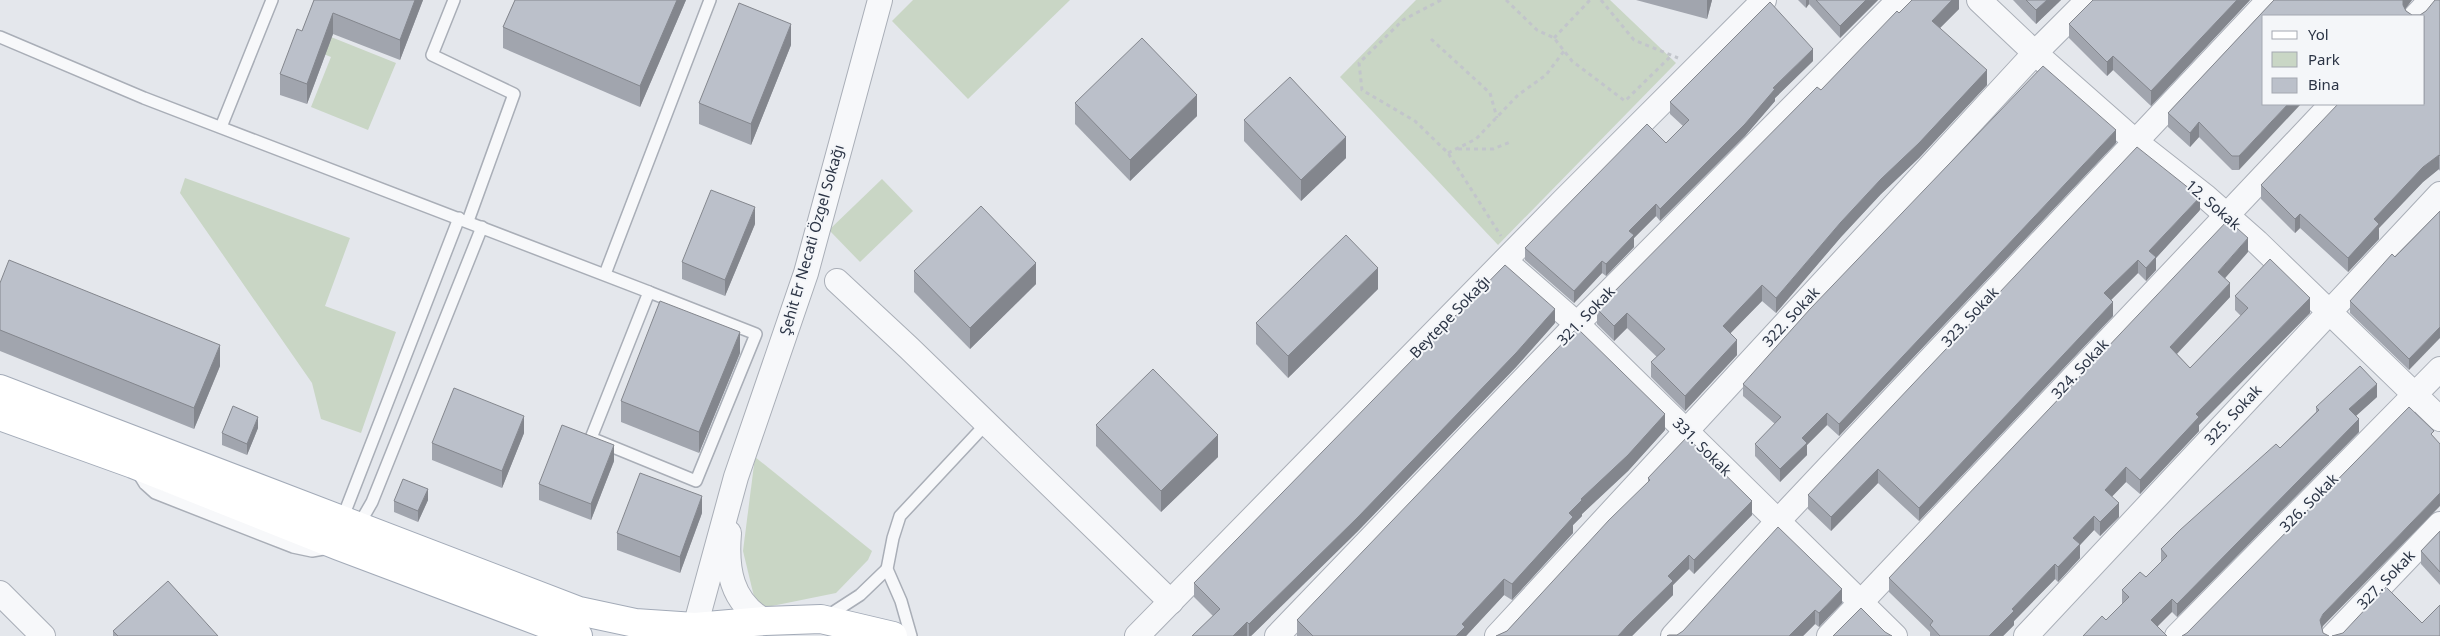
<svg xmlns="http://www.w3.org/2000/svg" width="2440" height="636" font-family="'Noto Sans',sans-serif">
	<style>
		.green { fill: #c9d6c5 }
		.lines { fill: none; stroke-linecap: round; stroke-linejoin: round }
		.service-casing { stroke: #a9aeb7; stroke-width: 14 }
		.minor-casing { stroke: #a9aeb7; stroke-width: 26 }
		.primary-casing { stroke: #a3abb8; stroke-width: 30 }
		.path { stroke: #c2c5cb; stroke-width: 3; stroke-dasharray: 4 4; stroke-linecap: butt }
		.service { stroke: #f7f8fa; stroke-width: 11 }
		.minor { stroke: #f7f8fa; stroke-width: 24 }
		.primary { stroke: #fff; stroke-width: 28 }
		.wall { fill: #a1a5ae }
		.shaded-wall { fill: #83868d }
		.building { fill: #bbc0ca; stroke: #83868d }
		.labels { text-anchor: middle; stroke-width: 4; stroke-linejoin: round; paint-order: stroke }
		.street-label { font-size: 15px; fill: #2b3445; stroke: #f4f6f9 }
	</style>
	<rect width="100%" height="100%" fill="#e4e7ec"/>
	<g class="green">
		<polygon points="913,0 1070,0 968,99 892,21"/>
		<polygon points="1416,0 1610,0 1676,63 1498,245 1340,77"/>
		<polygon points="306,27 396,63 368,130 311,107 331,57 299,44"/>
		<polygon points="185,178 350,238 325,306 396,332 361,433 321,419 312,383 180,193"/>
		<polygon points="882,179 913,211 860,262 829,230"/>
		<polygon points="755,457 872,551 868,560 836,593 757,609 743,551"/>
	</g>
	<g class="lines">
		<defs>
			<g id="service">
				<polyline points="454,0 432,55 514,94 468,221"/>
				<polyline points="0,37 144,98 649,292"/>
				<polyline points="221,127 272,0"/>
				<polyline points="605,274 710,0"/>
				<polygon points="649,292 756,334 696,481 591,438"/>
				<polyline points="137,471 145,484 155,493 293,547 312,551 329,548"/>
				<polyline points="341,522 459,218"/>
				<polyline points="357,528 372,502 482,227"/>
				<polyline points="826,617 860,595 887,569"/>
				<polyline points="911,636 901,601 887,569 893,538 900,516 986,424"/>
			</g>
			<g id="minor">
				<polyline points="1979,0 2035,53 2136,142 2206,197 2257,242 2440,419"/>
				<polyline points="2416,16 2431,0"/>
				<polyline points="1505,261 1577,324 1895,636"/>
				<polyline points="837,281 909,348 1171,602"/>
				<path d="M729 533C726 569 731 602 765 621"/>
				<polyline points="0,593 43,636"/>
				<polyline points="695,627 736,477 806,273 880,0"/>
				<polyline points="1137,636 1563,201 1764,0"/>
				<polyline points="1277,636 1577,324 1899,0"/>
				<polyline points="1497,636 2035,53 2088,0"/>
				<polyline points="1673,636 1778,521 2269,0"/>
				<polyline points="1829,636 2332,104"/>
				<polyline points="2026,636 2440,194"/>
				<polyline points="2177,636 2440,369"/>
				<polyline points="2333,636 2440,524"/>
			</g>
			<g id="primary">
				<polyline points="0,389 579,611 635,623 695,627 765,621 821,619 893,636"/>
				<polyline points="0,416 133,464 339,546 578,636"/>
			</g>
		</defs>
		<use href="#service" class="service-casing"/>
		<use href="#minor" class="minor-casing"/>
		<use href="#primary" class="primary-casing"/>
		<g class="path">
			<polyline points="1441,0 1403,20 1359,63 1362,90 1415,121 1448,153 1501,236"/>
			<polyline points="1506,0 1537,30 1554,38 1572,61 1625,101 1671,56"/>
			<polyline points="1601,0 1634,40 1678,58"/>
			<polyline points="1554,38 1590,0"/>
			<polyline points="1431,39 1490,93 1497,118"/>
			<polyline points="1458,149 1493,149 1510,142"/>
			<polyline points="1448,153 1476,139 1518,95 1546,75 1564,51"/>
		</g>
		<use href="#service" class="service"/>
		<use href="#minor" class="minor"/>
		<use href="#primary" class="primary"/>
	</g>
	<g class="wall">
		<polygon points="314,0 423,0 400,60 333,34 307,104 280,95 280,74 302,31"/>
		<polygon points="515,0 686,0 640,107 503,48 503,27"/>
		<polygon points="1636,0 1712,0 1707,19"/>
		<polygon points="1798,0 1878,0 1840,38 1809,4 1806,8"/>
		<polygon points="1959,0 1959,9 1940,28 1987,85 1919,158 1881,194 1841,237 1776,313 1762,301 1730,333 1737,355 1685,411 1651,377 1651,362 1657,357 1627,328 1614,341 1597,324 1597,309 1821,90 1899,13"/>
		<polygon points="2013,0 2061,0 2036,24"/>
		<polygon points="2250,0 2151,106 2113,70 2107,76 2069,38 2069,24"/>
		<polygon points="2274,0 2412,0 2405,9 2406,11 2412,15 2420,15 2426,11 2440,0 2440,171 2439,169 2423,182 2379,228 2379,239 2348,272 2300,228 2295,233 2261,199 2261,185 2424,104 2264,16 2239,170 2232,170 2199,137 2190,147 2168,127 2168,113"/>
		<polygon points="791,45 751,145 699,124 699,103"/>
		<polygon points="1813,61 1775,98 1775,101 1745,136 1660,221 1656,216 1634,238 1634,247 1606,276 1602,273 1574,303 1525,260 1525,248 1666,143 1683,126 1670,114 1670,102"/>
		<polygon points="1075,103 1197,116 1130,181 1075,124"/>
		<polygon points="1244,120 1346,158 1301,201 1244,141"/>
		<polygon points="2116,143 1839,436 1827,425 1807,445 1807,455 1780,482 1755,456 1755,444 1775,424 1743,396 1743,384"/>
		<polygon points="2200,210 2156,258 2156,270 2146,281 2138,273 2111,300 2113,316 1919,521 1878,483 1831,531 1808,509 1808,495"/>
		<polygon points="2440,211 2409,370 2350,313 2350,301"/>
		<polygon points="755,224 725,296 682,279 682,262"/>
		<polygon points="2248,252 2225,278 2230,297 2177,354 2190,368 2241,316 2235,310 2235,296 2310,313 2199,425 2199,431 2140,494 2126,482 2112,496 2119,517 2100,536 2094,530 2080,545 2080,558 2058,582 2055,579 2014,621 2014,625 2003,636 1930,636 1930,632 1889,592 1889,578"/>
		<polygon points="914,271 1036,284 970,349 914,292"/>
		<polygon points="0,283 220,366 194,429 0,351"/>
		<polygon points="1378,289 1288,378 1256,344 1256,323"/>
		<polygon points="1555,323 1516,367 1358,531 1251,636 1192,636 1213,616 1194,597 1194,583"/>
		<polygon points="740,353 699,453 621,422 621,401"/>
		<polygon points="2377,397 2356,416 2359,432 2177,617 2172,612 2106,620 2122,604 2122,590 2146,577 2161,562 2161,549 2280,448 2316,412 2316,407"/>
		<polygon points="1096,425 1218,457 1161,512 1096,446"/>
		<polygon points="258,428 247,455 222,445 222,433"/>
		<polygon points="1665,430 1628,471 1582,514 1582,516 1573,525 1573,533 1512,600 1504,595 1466,636 1297,636 1297,620"/>
		<polygon points="524,433 502,488 432,460 432,443"/>
		<polygon points="614,461 591,520 539,500 539,484"/>
		<polygon points="1648,478 1752,515 1694,574 1689,569 1673,585 1673,595 1632,636 1496,636 1507,631 1648,482"/>
		<polygon points="428,500 418,522 394,512 394,501"/>
		<polygon points="702,513 680,573 617,550 617,533"/>
		<polygon points="2440,531 2440,585 2421,564 2421,551"/>
		<polygon points="1842,603 1819,627 1815,624 1803,636 1667,636 1677,635"/>
		<polygon points="113,631 218,636 113,636"/>
	</g>
	<g class="shaded-wall">
		<polygon points="415,0 423,0 400,60 400,40"/>
		<polygon points="677,0 686,0 640,107 640,86"/>
		<polygon points="1707,0 1712,0 1707,19"/>
		<polygon points="1806,0 1809,0 1809,4 1806,8"/>
		<polygon points="1866,0 1878,0 1840,38 1840,26"/>
		<polygon points="1952,0 1959,0 1959,9 1932,36 1932,21"/>
		<polygon points="2047,0 2061,0 2036,24 2036,10"/>
		<polygon points="2237,0 2250,0 2151,106 2151,91"/>
		<polygon points="2403,0 2412,0 2403,12"/>
		<polygon points="333,13 333,34 307,104 307,84"/>
		<polygon points="791,24 791,45 751,145 751,124"/>
		<polygon points="1813,49 1813,61 1775,98 1775,101 1745,136 1660,221 1660,209 1773,88"/>
		<polygon points="2113,56 2113,70 2107,76 2107,62"/>
		<polygon points="1987,70 1987,85 1919,158 1881,194 1841,237 1776,313 1776,298 1841,222 1881,179"/>
		<polygon points="1197,95 1197,116 1130,181 1130,160"/>
		<polygon points="2288,104 2301,104 2239,170 2239,156"/>
		<polygon points="2199,122 2199,137 2190,147 2190,133"/>
		<polygon points="2116,130 2116,143 1839,436 1839,424"/>
		<polygon points="1346,137 1346,158 1301,201 1301,180"/>
		<polygon points="2439,155 2439,169 2423,182 2379,228 2379,239 2348,272 2348,258 2374,219 2423,167"/>
		<polygon points="2200,197 2200,210 2156,258 2156,270 2146,281 2146,268 2149,251"/>
		<polygon points="1656,204 1656,216 1634,238 1634,247 1606,276 1606,264 1629,231"/>
		<polygon points="755,207 755,224 725,296 725,280"/>
		<polygon points="2300,214 2300,228 2295,233 2295,219"/>
		<polygon points="2248,238 2248,252 2218,286 2218,272"/>
		<polygon points="2138,260 2138,273 2104,307 2104,293"/>
		<polygon points="1602,261 1602,273 1574,303 1574,291"/>
		<polygon points="1036,263 1036,284 970,349 970,328"/>
		<polygon points="1378,268 1378,289 1288,378 1288,356"/>
		<polygon points="2230,283 2230,297 2170,361 2170,347"/>
		<polygon points="1762,285 1762,301 1723,341 1723,326"/>
		<polygon points="2310,298 2310,313 2199,425 2199,431 2140,494 2140,480 2196,414"/>
		<polygon points="2113,302 2113,316 1919,521 1919,508"/>
		<polygon points="1555,309 1555,323 1516,367 1358,531 1251,636 1249,636 1249,624"/>
		<polygon points="1627,313 1627,328 1614,341 1614,326"/>
		<polygon points="2440,327 2440,338 2409,370 2409,359"/>
		<polygon points="740,332 740,353 699,453 699,432"/>
		<polygon points="1737,340 1737,355 1685,411 1685,396"/>
		<polygon points="220,345 220,366 194,429 194,408"/>
		<polygon points="2377,384 2377,397 2349,422 2349,409"/>
		<polygon points="1827,413 1827,425 1807,445 1807,455 1780,482 1780,469 1802,438"/>
		<polygon points="1665,414 1665,430 1628,471 1582,514 1582,516 1573,525 1573,533 1512,600 1512,584 1581,499"/>
		<polygon points="524,416 524,433 502,488 502,471"/>
		<polygon points="258,417 258,428 247,455 247,444"/>
		<polygon points="2359,419 2359,432 2177,617 2177,604"/>
		<polygon points="1218,435 1218,457 1161,512 1161,491"/>
		<polygon points="614,445 614,461 591,520 591,504"/>
		<polygon points="2126,467 2126,482 2105,504 2105,490"/>
		<polygon points="1878,469 1878,483 1831,531 1831,517"/>
		<polygon points="428,489 428,500 418,522 418,511"/>
		<polygon points="2440,493 2440,506 2323,626 2320,633 2320,620 2323,614"/>
		<polygon points="702,496 702,513 680,573 680,557"/>
		<polygon points="1752,501 1752,515 1694,574 1694,560"/>
		<polygon points="2119,503 2119,517 2100,536 2100,522"/>
		<polygon points="2094,516 2094,530 2080,545 2080,558 2058,582 2058,567 2073,538"/>
		<polygon points="1689,555 1689,569 1673,585 1673,595 1632,636 1618,636 1668,576"/>
		<polygon points="2055,564 2055,579 2014,621 2014,625 2003,636 1989,636 2012,609"/>
		<polygon points="1504,579 1504,595 1466,636 1456,636 1462,624"/>
		<polygon points="1842,589 1842,603 1819,627 1819,613"/>
		<polygon points="2172,599 2172,612 2151,633 2151,620"/>
		<polygon points="1815,610 1815,624 1803,636 1789,636"/>
		<polygon points="1247,622 1247,636 1233,636"/>
	</g>
	<g class="building">
		<polygon points="314,0 415,0 400,40 333,13 307,84 280,74 297,29 302,31"/>
		<polygon points="515,0 677,0 640,86 503,27"/>
		<polygon points="1816,0 1866,0 1840,26"/>
		<polygon points="1912,0 1952,0 1932,21 1987,70 1919,143 1881,179 1841,222 1776,298 1762,285 1723,326 1737,340 1685,396 1651,362 1665,349 1627,313 1614,326 1597,309 1817,87 1821,90 1897,11 1899,13"/>
		<polygon points="2026,0 2047,0 2036,10"/>
		<polygon points="2093,0 2237,0 2151,91 2113,56 2107,62 2069,24"/>
		<polygon points="2274,0 2403,0 2403,5 2406,11 2412,15 2420,15 2426,11 2435,0 2440,0 2440,156 2439,155 2423,167 2374,219 2379,224 2348,258 2300,214 2295,219 2261,185 2338,104 2424,104 2424,16 2264,16 2264,104 2288,104 2239,156 2232,156 2199,122 2190,133 2168,113"/>
		<polygon points="1770,2 1813,49 1773,88 1775,89 1745,124 1660,209 1656,204 1629,231 1634,235 1606,264 1602,261 1574,291 1525,248 1647,124 1666,143 1689,120 1670,102"/>
		<polygon points="739,3 791,24 751,124 699,103"/>
		<polygon points="1142,38 1197,95 1130,160 1075,103"/>
		<polygon points="2043,66 2116,130 1839,424 1827,413 1802,438 1807,443 1780,469 1755,444 1781,417 1743,384 1810,309"/>
		<polygon points="1290,77 1346,137 1301,180 1244,120"/>
		<polygon points="2137,147 2200,197 2149,251 2156,257 2146,268 2138,260 2104,293 2113,302 1919,508 1878,469 1831,517 1808,495"/>
		<polygon points="711,190 755,207 725,280 682,262"/>
		<polygon points="981,206 1036,263 970,328 914,271"/>
		<polygon points="2440,211 2440,327 2409,359 2350,301 2392,254 2395,257"/>
		<polygon points="2228,220 2248,238 2218,272 2230,283 2170,347 2190,368 2248,308 2235,296 2270,259 2310,298 2196,414 2199,417 2140,480 2126,467 2105,490 2119,503 2100,522 2094,516 2073,538 2080,544 2058,567 2055,564 2012,609 2014,611 1989,636 1940,636 1930,625 1933,621 1889,578"/>
		<polygon points="1346,235 1378,268 1288,356 1256,323"/>
		<polygon points="9,260 220,345 194,408 0,330 0,283"/>
		<polygon points="1505,265 1555,309 1516,353 1358,517 1249,624 1247,622 1233,636 1192,636 1220,609 1194,583"/>
		<polygon points="660,301 740,332 699,432 621,401"/>
		<polygon points="1577,328 1665,414 1628,455 1581,499 1582,500 1569,513 1573,517 1512,584 1504,579 1462,624 1465,627 1456,636 1313,636 1297,620"/>
		<polygon points="2360,366 2377,384 2349,409 2359,419 2177,604 2172,599 2151,620 2167,636 2083,636 2102,616 2106,620 2129,597 2122,590 2140,572 2146,577 2167,556 2161,549 2180,530 2276,444 2280,448 2319,410 2316,407"/>
		<polygon points="1153,369 1218,435 1161,491 1096,425"/>
		<polygon points="454,388 524,416 502,471 432,443"/>
		<polygon points="233,406 258,417 247,444 222,433"/>
		<polygon points="2409,407 2434,431 2431,434 2440,444 2440,493 2323,614 2320,620 2323,633 2329,636 2182,636 2187,633"/>
		<polygon points="562,425 614,445 591,504 539,484"/>
		<polygon points="1687,437 1752,501 1694,560 1689,555 1668,576 1673,581 1628,625 1618,636 1496,636 1507,631 1609,520 1650,480 1648,478"/>
		<polygon points="640,473 702,496 680,557 617,533"/>
		<polygon points="403,479 428,489 418,511 394,501"/>
		<polygon points="1778,527 1842,589 1819,613 1815,610 1789,636 1667,636 1669,635 1677,635 1683,631"/>
		<polygon points="2440,531 2440,572 2421,551"/>
		<polygon points="168,581 218,636 118,636 113,631"/>
		<polygon points="2386,587 2422,623 2440,605 2440,636 2332,636 2343,633"/>
		<polygon points="1861,608 1885,632 1892,636 1833,636"/>
	</g>
	<g class="labels">
		<g class="street-label">
			<text transform="translate(2213 205) rotate(41)" y="5">12. Sokak</text>
			<text transform="translate(812 240) rotate(-74)" y="5">Şehit Er Necati Özgel Sokağı</text>
			<text transform="translate(1586 316) rotate(-46)" y="5">321. Sokak</text>
			<text transform="translate(1450 317) rotate(-46)" y="5">Beytepe Sokağı</text>
			<text transform="translate(1791 317) rotate(-47)" y="5">322. Sokak</text>
			<text transform="translate(1970 317) rotate(-47)" y="5">323. Sokak</text>
			<text transform="translate(2080 369) rotate(-47)" y="5">324. Sokak</text>
			<text transform="translate(2233 415) rotate(-47)" y="5">325. Sokak</text>
			<text transform="translate(1702 447) rotate(45)" y="5">331. Sokak</text>
			<text transform="translate(2309 503) rotate(-45)" y="5">326. Sokak</text>
			<text transform="translate(2386 580) rotate(-46)" y="5">327. Sokak</text>
		</g>
	</g>
	<rect x="2262" y="15" width="162" height="90" fill="#f4f6f9" stroke="#a4a8b1"/>
	<rect x="2272" y="31" width="25" height="8" fill="#ffffff" stroke="#a4a8b1"/>
	<text x="2308" y="40" font-size="15" fill="#2b3445">Yol</text>
	<rect x="2272" y="52" width="25" height="15" fill="#c9d6c5" stroke="#a4a8b1"/>
	<text x="2308" y="65" font-size="15" fill="#2b3445">Park</text>
	<rect x="2272" y="78" width="25" height="15" fill="#bbc0ca" stroke="#a4a8b1"/>
	<text x="2308" y="90" font-size="15" fill="#2b3445">Bina</text>
</svg>
